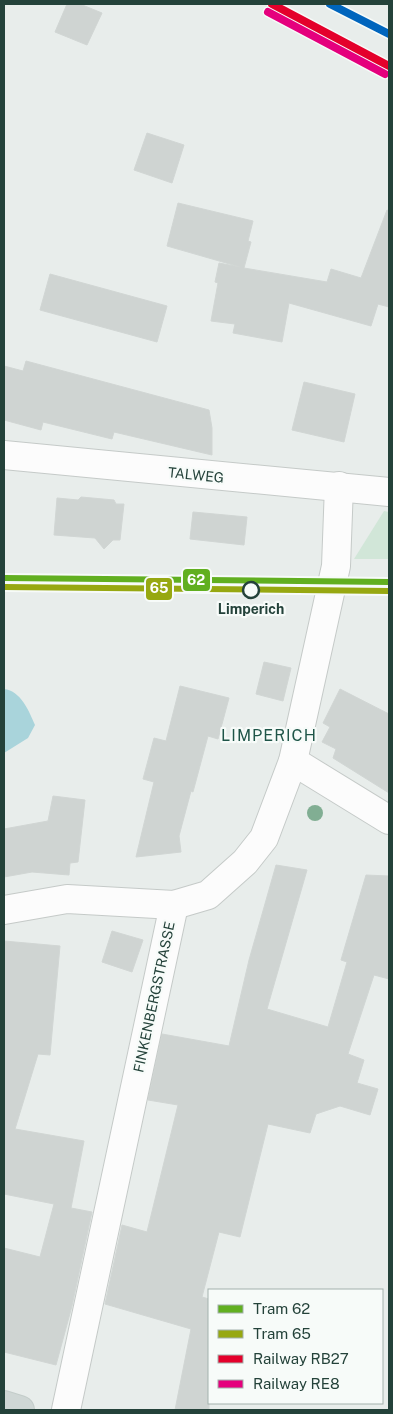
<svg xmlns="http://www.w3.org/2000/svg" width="393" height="1414" font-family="'Public Sans',sans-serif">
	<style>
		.green { fill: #d1e6d8 }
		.water { fill: #a9d4db }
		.building { fill: #cfd4d2; stroke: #d1d6d4 }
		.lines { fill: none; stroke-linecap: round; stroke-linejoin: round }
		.minor-casing { stroke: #c5cac8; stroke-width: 30 }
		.major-casing { stroke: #c3ccc9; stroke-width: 30 }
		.minor { stroke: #fcfcfc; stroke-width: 28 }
		.major { stroke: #cfd7d5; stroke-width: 28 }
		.rail-1-casing { stroke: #f7fbf9; stroke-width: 11 }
		.rail-2-casing { stroke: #f7fbf9; stroke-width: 11 }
		.rail-3-casing { stroke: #f7fbf9; stroke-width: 11 }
		.rail-1 { stroke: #e4002b; stroke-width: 8 }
		.rail-2 { stroke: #e5007d; stroke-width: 8 }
		.rail-3 { stroke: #0065bd; stroke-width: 8 }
		.tram-1-casing { stroke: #f7fbf9; stroke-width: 10 }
		.tram-2-casing { stroke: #f7fbf9; stroke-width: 10 }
		.tram-1 { stroke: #61af20; stroke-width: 6 }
		.tram-2 { stroke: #97a811; stroke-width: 6 }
		.tree { fill: #81ae93 }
		.stop-dot { fill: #f7fbf9; stroke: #24423a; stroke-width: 2.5 }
		.labels { text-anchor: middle; stroke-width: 4.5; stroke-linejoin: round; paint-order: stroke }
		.street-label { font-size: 14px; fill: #24423a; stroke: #f7fbf9 }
		.stop-label { font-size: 14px; font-weight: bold; fill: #24423a; stroke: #f7fbf9 }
		.quarter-label { font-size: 16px; letter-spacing: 1px; fill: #1f5548; stroke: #f7fbf9 }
		.line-badge { stroke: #f7fbf9; stroke-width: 2 }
		.badge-label { font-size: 14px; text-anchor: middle; font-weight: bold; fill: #fff }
	</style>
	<rect width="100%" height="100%" fill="#e8edeb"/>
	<polygon class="green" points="384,511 389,512 389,559 354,559"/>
	<path class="water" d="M4 689C21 691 29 711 35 725L28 738 4 753Z"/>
	<g class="building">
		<polygon points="67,4 80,4 102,13 87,45 55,32"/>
		<polygon points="147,133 184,145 172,183 134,170"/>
		<polygon points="178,203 253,221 248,241 251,242 244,268 327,282 331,269 361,278 387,210 389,211 389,307 378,304 371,326 289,303 282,342 233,333 235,324 211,321 218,283 215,282 219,263 240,267 167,246"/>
		<polygon points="50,274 167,306 157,342 40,310"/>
		<polygon points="26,361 209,410 212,428 212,455 114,432 112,439 43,422 41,430 4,420 4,366 23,371"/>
		<polygon points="304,382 355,394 344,442 292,430"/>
		<polygon points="81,497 114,500 116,504 124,504 120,540 113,540 104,549 95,538 54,535 57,498 78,500"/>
		<polygon points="193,512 247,517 244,545 190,539"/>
		<polygon points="264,662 291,668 283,701 256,694"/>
		<polygon points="180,686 229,698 218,739 208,736 193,792 191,791 179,836 181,852 136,857 154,782 143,779 154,738 166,741"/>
		<polygon points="340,689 389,714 389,793 333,758 336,749 322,742 330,727 323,723"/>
		<polygon points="53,796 85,800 78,862 70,863 69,875 32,872 4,877 4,829 48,821"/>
		<polygon points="276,865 307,870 267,1009 328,1027 347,962 341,960 366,875 389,876 389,979 374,975 348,1054 364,1060 357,1083 378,1089 370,1115 340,1106 316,1114 310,1133 268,1124 240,1237 219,1232 202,1297 209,1299 209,1410 175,1410 191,1329 105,1304 122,1225 147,1232 178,1105 148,1100 162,1034 229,1046 249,960"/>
		<polygon points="112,931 143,940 132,972 102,962"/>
		<polygon points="4,941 60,946 50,1055 38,1054 15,1129 84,1141 71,1208 92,1212 72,1306 56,1365 4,1352 4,1248 40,1257 54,1204 4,1194"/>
	</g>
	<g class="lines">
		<defs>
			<g id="minor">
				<polyline points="4,455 389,492"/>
				<polyline points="293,761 389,820"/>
				<polyline points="4,910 67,899 174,905 208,895 245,862 264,838 293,761 336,566 339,486"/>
				<polyline points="66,1410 174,905"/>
			</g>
			<polyline id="major" points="4,1405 20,1410"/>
		</defs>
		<use href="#minor" class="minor-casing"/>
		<use href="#major" class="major-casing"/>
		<use href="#minor" class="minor"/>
		<use href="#major" class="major"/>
		<defs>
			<polyline id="rail-1" points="272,4 389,66"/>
			<polyline id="rail-2" points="268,12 385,74"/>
			<polyline id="rail-3" points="330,4 389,34"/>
		</defs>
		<use href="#rail-1" class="rail-1-casing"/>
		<use href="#rail-2" class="rail-2-casing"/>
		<use href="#rail-3" class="rail-3-casing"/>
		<use href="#rail-1" class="rail-1"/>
		<use href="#rail-2" class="rail-2"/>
		<use href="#rail-3" class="rail-3"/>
		<defs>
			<polyline id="tram-1" points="4,578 389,582"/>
			<polyline id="tram-2" points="4,587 389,591"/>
		</defs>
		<use href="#tram-1" class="tram-1-casing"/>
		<use href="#tram-2" class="tram-2-casing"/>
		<use href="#tram-1" class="tram-1"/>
		<use href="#tram-2" class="tram-2"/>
	</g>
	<circle class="tree" cx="315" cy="813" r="8"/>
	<circle class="stop-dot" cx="251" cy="590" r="8"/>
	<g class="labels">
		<g class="street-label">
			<text transform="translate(196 475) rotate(6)" y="5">TALWEG</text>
			<text transform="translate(154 997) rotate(-78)" y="5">FINKENBERGSTRASSE</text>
		</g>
		<g class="stop-label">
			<text x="251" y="614">Limperich</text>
		</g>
		<g class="quarter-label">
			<text x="269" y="741">LIMPERICH</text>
		</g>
	</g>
	<g class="line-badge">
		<rect x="182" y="568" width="29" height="24" rx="5" fill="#61af20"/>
		<rect x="145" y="577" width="28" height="24" rx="5" fill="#97a811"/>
	</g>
	<g class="badge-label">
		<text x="196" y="585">62</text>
		<text x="159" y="593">65</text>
	</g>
	<rect width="393" height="1414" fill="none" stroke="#24423a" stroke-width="10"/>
	<rect x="208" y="1289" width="175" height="115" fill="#f7fbf9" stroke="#a3b1ad"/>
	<rect x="218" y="1305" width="25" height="8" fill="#61af20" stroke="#a3b1ad"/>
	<text x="253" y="1314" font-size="15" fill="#24423a">Tram 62</text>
	<rect x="218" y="1330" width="25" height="8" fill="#97a811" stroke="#a3b1ad"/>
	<text x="253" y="1339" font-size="15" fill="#24423a">Tram 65</text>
	<rect x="218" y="1355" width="25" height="8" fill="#e4002b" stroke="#a3b1ad"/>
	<text x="253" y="1364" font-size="15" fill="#24423a">Railway RB27</text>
	<rect x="218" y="1380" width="25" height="8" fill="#e5007d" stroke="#a3b1ad"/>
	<text x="253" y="1389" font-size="15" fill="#24423a">Railway RE8</text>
</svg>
